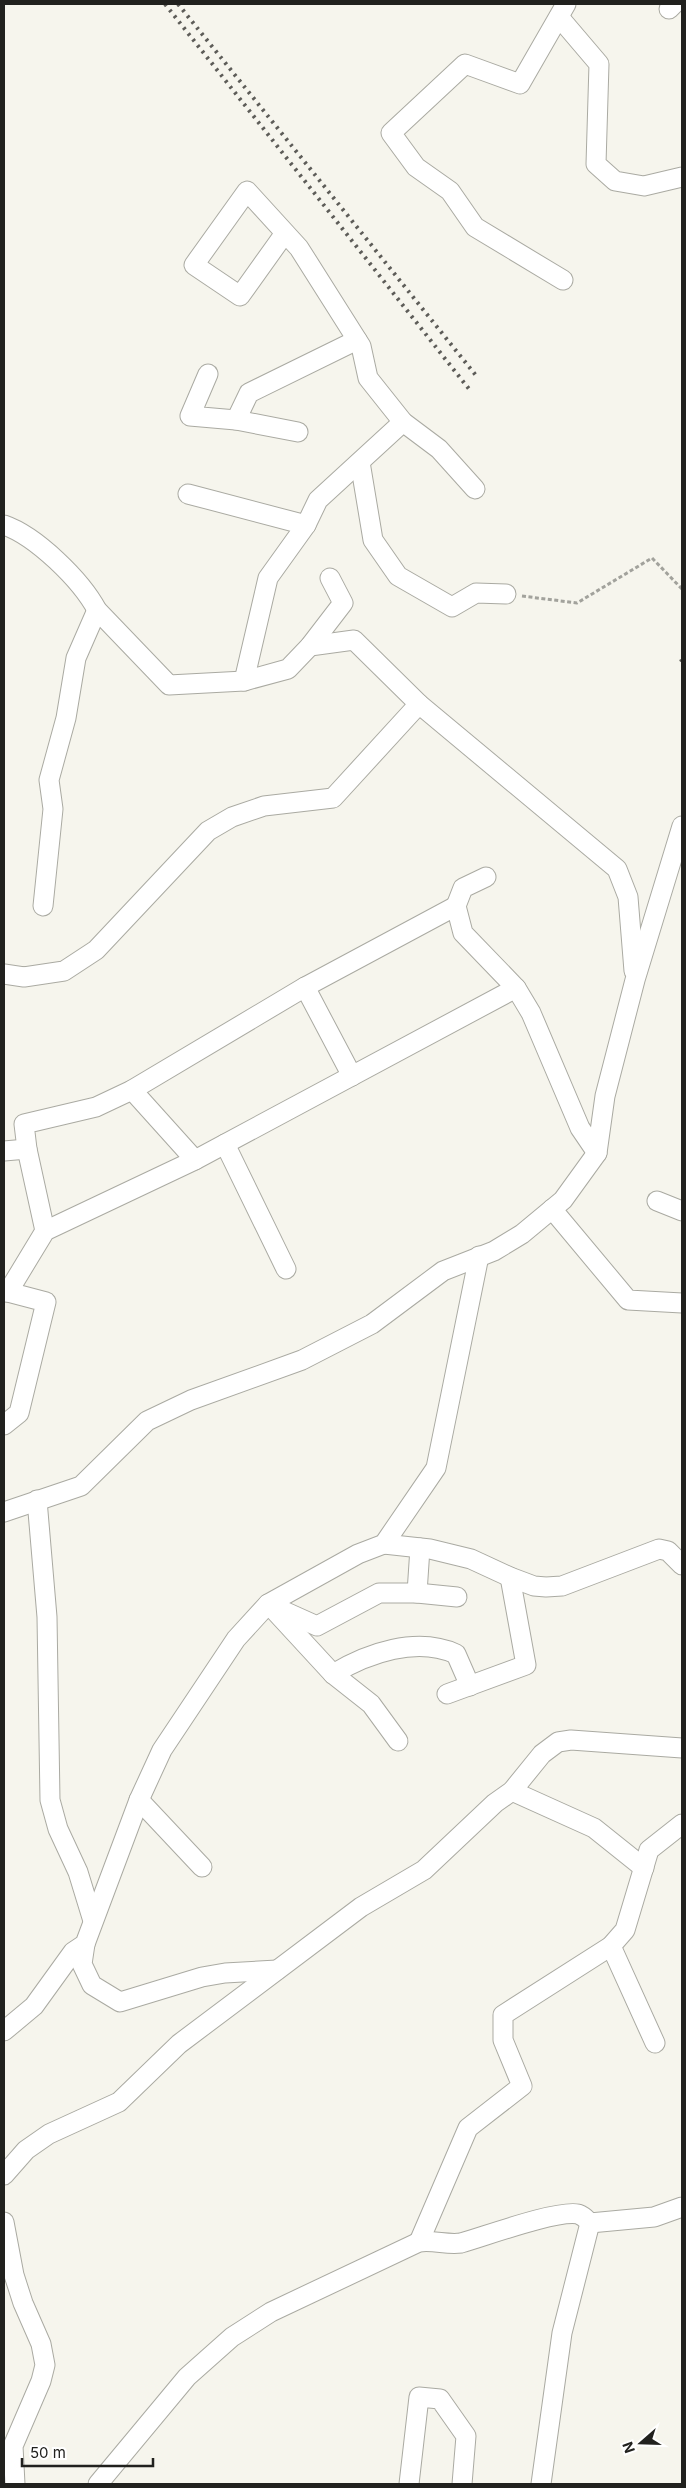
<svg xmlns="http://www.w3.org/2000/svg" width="686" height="2488" font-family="Inter,sans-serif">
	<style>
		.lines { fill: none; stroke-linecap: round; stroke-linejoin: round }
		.minor-casing { stroke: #aaaaa2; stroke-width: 21 }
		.path { stroke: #a2a29c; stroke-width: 3; stroke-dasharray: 4 2.5; stroke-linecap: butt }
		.minor { stroke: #fff; stroke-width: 19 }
		.rail { stroke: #5d5c58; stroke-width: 4; stroke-dasharray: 2.5 5; stroke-linecap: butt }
	</style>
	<rect width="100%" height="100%" fill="#f6f5ed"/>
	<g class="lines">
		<defs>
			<g id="minor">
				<polyline points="669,9 674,4"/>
				<polyline points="559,17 599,64 596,164 615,181 644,186 682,177"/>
				<polyline points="285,233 240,296 194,265 247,191 299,248 361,346 368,378 403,422 439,449 475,489"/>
				<polyline points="563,280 475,227 450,191 416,167 391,133 465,64 520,84 566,4"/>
				<polyline points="208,374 190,416 236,420 298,432"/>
				<polyline points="236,420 249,393 357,340"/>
				<polyline points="360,462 373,540 398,576 452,607 476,593 506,594"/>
				<polyline points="188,494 306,525"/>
				<path d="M4 525C36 536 81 580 97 610L169 685 244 681 288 669 310 646 343 603 330 578"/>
				<polyline points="310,646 354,640 419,704 617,869 628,897 634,971"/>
				<polyline points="244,681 268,578 306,525 318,500 403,422"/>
				<polyline points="486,877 463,888 456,906 463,933 516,988 531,1013 580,1128 597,1153"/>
				<polyline points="43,906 53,809 49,780 66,718 76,658 97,610"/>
				<polyline points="4,974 24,977 64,971 96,950 208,831 232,817 264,806 333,798 419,704"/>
				<polyline points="305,987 352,1076"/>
				<polyline points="132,1090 195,1160"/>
				<polyline points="225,1144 286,1269"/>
				<polyline points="4,1151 27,1149"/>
				<polyline points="657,1201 682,1211"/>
				<polyline points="552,1209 628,1300 682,1303"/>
				<polyline points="45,1231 27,1149 24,1124 96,1107 132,1090 305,987 456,906"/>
				<polyline points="4,1292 8,1292 45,1231 195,1160 516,988"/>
				<polyline points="4,1425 19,1413 46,1302 8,1292"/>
				<polyline points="37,1500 47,1617 50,1800 58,1829 78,1872 93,1921"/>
				<polyline points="4,1512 81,1486 147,1421 191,1400 302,1360 372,1324 443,1271 494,1251 522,1234 563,1200 597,1153 605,1096 635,980 682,826"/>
				<polyline points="384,1544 430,1549 471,1559 510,1577 534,1586 546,1587 562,1586 659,1549 668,1551 682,1565"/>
				<polyline points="417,1593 420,1548"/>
				<polyline points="268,1604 317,1626 379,1593 417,1593 457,1597"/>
				<polyline points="274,1610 333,1674 371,1704 398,1741"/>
				<path d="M333 1674C368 1653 417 1636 456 1654L470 1686"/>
				<polyline points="447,1694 526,1665 510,1577"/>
				<polyline points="512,1791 594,1828 644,1868"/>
				<polyline points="139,1800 202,1867"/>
				<polyline points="85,1944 82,1964 92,1985 120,2002 202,1977 225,1973 277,1970"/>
				<polyline points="611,1946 655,2043"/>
				<polyline points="4,2031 34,2006 73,1952 85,1944 139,1800 162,1750 236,1639 268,1604 358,1554 384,1544 436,1468 479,1256"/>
				<polyline points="4,2175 26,2150 49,2134 119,2102 179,2044 361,1907 424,1870 495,1803 512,1791 542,1754 558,1742 571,1740 682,1748"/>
				<polyline points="4,2222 14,2275 23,2303 41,2344 45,2365 41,2381 13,2446 15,2484"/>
				<polyline points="590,2223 654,2217 682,2207"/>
				<polyline points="419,2242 468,2128 522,2086 503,2040 503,2015 611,1946 625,1930 649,1850 682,1824"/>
				<path d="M98 2484 187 2377 232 2337 271 2312 419 2242C434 2240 447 2245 461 2243 486 2236 556 2210 578 2214 584 2216 586 2219 590 2223L562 2333 541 2484"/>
				<polyline points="409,2484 419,2397 440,2399 466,2436 462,2484"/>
			</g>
		</defs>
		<use href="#minor" class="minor-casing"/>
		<polyline class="path" points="522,596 577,603 652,558 682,589"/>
		<use href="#minor" class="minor"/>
		<g class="rail">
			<polyline points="165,4 469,389"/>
			<polyline points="178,4 478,378"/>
			<polyline points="681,659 682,661"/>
		</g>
	</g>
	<rect width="686" height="2488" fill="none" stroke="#21211e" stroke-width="10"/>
	<g transform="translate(641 2443) rotate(250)" stroke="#ffffff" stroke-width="4" paint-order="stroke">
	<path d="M0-4L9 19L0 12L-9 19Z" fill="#21211e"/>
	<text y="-8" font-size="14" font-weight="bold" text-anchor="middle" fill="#21211e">N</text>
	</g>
	<path d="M22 2458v8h131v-8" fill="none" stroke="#21211e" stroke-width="2.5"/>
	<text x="30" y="2458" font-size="15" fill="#21211e" stroke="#ffffff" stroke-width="4" paint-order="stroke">50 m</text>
</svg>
